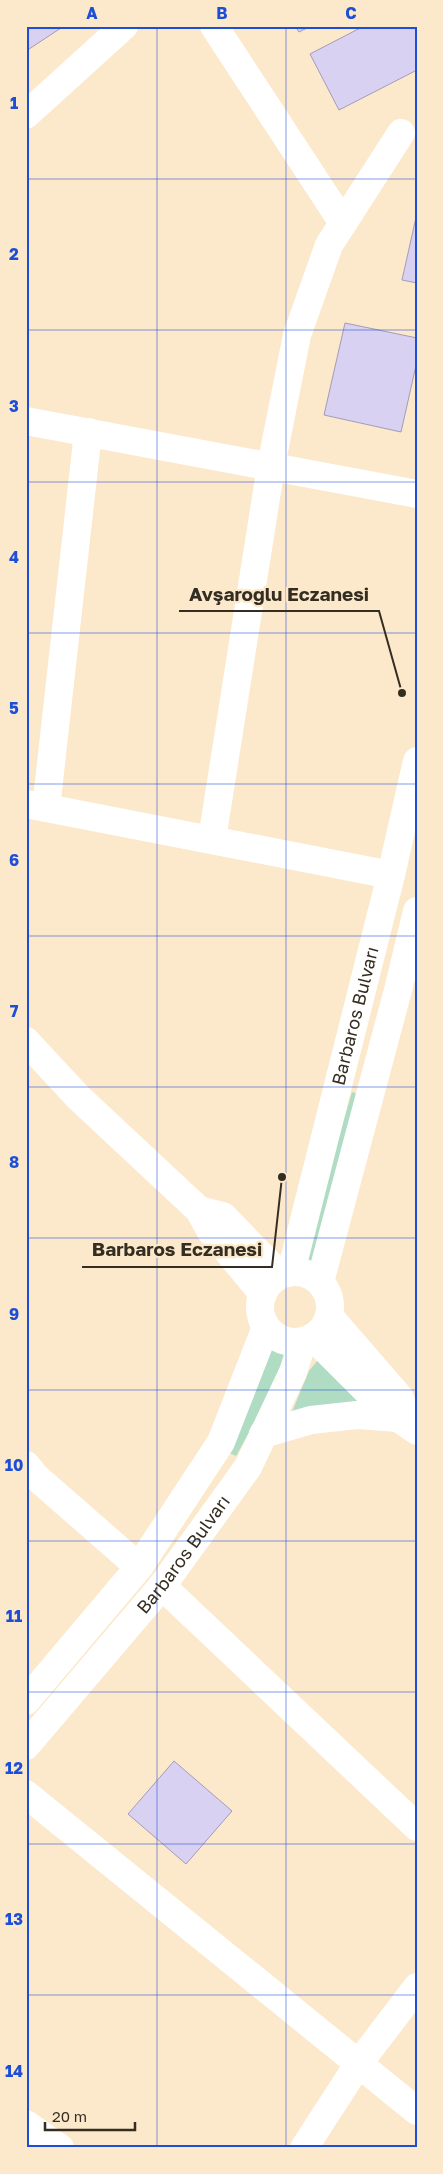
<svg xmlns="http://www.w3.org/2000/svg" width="443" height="2174" font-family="'Golos Text',sans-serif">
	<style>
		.green { fill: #afdcc3 }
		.building { fill: #d9d1f2; stroke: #a39bba }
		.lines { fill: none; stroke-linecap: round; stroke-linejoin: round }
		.minor { stroke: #fff; stroke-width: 28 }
		.grid { fill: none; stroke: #1d4ed8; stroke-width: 1; stroke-opacity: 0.55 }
		.labels { text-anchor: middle; stroke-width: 4.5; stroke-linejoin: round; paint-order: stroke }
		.street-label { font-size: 18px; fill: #342d21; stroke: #fce8ca }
		.leader { fill: none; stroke: #342d21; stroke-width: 2 }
		.callout-dot { fill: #342d21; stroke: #fce8ca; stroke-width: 2 }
		.callout-label { font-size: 19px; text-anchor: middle; font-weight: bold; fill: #342d21; stroke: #fce8ca; stroke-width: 4.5; stroke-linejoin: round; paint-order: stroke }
		.neatline { fill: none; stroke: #1d4ed8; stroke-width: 2 }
		.grid-label { font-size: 16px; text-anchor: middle; font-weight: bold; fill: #1d4ed8 }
	</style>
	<rect width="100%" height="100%" fill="#fce8ca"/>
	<g class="green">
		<polygon points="352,1092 360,1095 320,1265 299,1257 319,1206"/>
		<polygon points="267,1343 291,1357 236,1456 225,1451"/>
		<polygon points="318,1360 367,1402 292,1412 309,1371"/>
	</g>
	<g class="building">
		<polygon points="26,26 64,26 26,51"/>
		<polygon points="295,26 311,26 299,32"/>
		<polygon points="364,26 417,26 417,70 339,110 310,54"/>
		<polygon points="417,213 417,283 402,280"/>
		<polygon points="345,323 417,338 417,361 401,432 324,415"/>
		<polygon points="174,1761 232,1811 186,1864 128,1814"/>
	</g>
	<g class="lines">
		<g class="minor">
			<polyline points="214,26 343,223"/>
			<polyline points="26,115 124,26"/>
			<polyline points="26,421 417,494"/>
			<polyline points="26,804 391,875"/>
			<polyline points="46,808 88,432"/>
			<polyline points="212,839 271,466 297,335 329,245 401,133"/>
			<polyline points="26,1041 78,1097 199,1210 210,1230 263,1294"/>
			<polyline points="199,1210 223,1216 280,1275"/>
			<path id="s1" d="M291 1272 391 875 417 761"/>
			<circle cx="295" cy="1307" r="35"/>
			<polyline points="320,1282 398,990 417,911"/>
			<polyline points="329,1316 400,1398 409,1425"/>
			<polyline points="313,1337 386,1410 417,1431"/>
			<polyline points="263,1434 311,1420 357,1415 398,1418"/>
			<polyline points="26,1465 36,1477 139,1567"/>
			<polyline points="162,1586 417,1827"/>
			<polyline points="26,1701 139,1567 221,1442 266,1327"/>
			<path id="s2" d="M26 1746 162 1586 248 1467 293 1372 303 1341"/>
			<polyline points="26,1794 417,2111"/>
			<polyline points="26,2124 60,2148"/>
			<polyline points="304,2148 359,2063 417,1987"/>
		</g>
	</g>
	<path class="grid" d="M157 26V2148M286 26V2148M26 179H417M26 330H417M26 482H417M26 633H417M26 784H417M26 936H417M26 1087H417M26 1238H417M26 1390H417M26 1541H417M26 1692H417M26 1844H417M26 1995H417"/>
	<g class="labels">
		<g class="street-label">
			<text dy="6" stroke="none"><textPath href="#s1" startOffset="264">Barbaros Bulvarı</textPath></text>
			<text dy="6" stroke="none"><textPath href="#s2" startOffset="248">Barbaros Bulvarı</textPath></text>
		</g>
	</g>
	<path class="leader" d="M402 693L379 611H179M282 1177L272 1267H82"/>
	<g class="callout-dot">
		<circle cx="402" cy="693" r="5"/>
		<circle cx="282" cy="1177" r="5"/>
	</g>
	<g class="callout-label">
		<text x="279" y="601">Avşaroğlu Eczanesi</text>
		<text x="177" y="1256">Barbaros Eczanesi</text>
	</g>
	<rect width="443" height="2174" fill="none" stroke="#fce8ca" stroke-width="55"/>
	<path d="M45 2122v8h90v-8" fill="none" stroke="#342d21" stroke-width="2.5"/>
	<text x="52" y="2122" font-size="15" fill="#342d21" stroke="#fce8ca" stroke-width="4" paint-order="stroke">20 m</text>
	<rect x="28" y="28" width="388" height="2118" class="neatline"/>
	<g class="grid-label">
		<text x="92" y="19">A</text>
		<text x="222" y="19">B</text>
		<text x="351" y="19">C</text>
		<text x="14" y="109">1</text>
		<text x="14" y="260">2</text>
		<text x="14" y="412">3</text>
		<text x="14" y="563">4</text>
		<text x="14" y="714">5</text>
		<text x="14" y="866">6</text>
		<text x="14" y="1017">7</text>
		<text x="14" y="1168">8</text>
		<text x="14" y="1320">9</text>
		<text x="14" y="1471">10</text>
		<text x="14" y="1622">11</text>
		<text x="14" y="1774">12</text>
		<text x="14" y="1925">13</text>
		<text x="14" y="2077">14</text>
	</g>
</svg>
